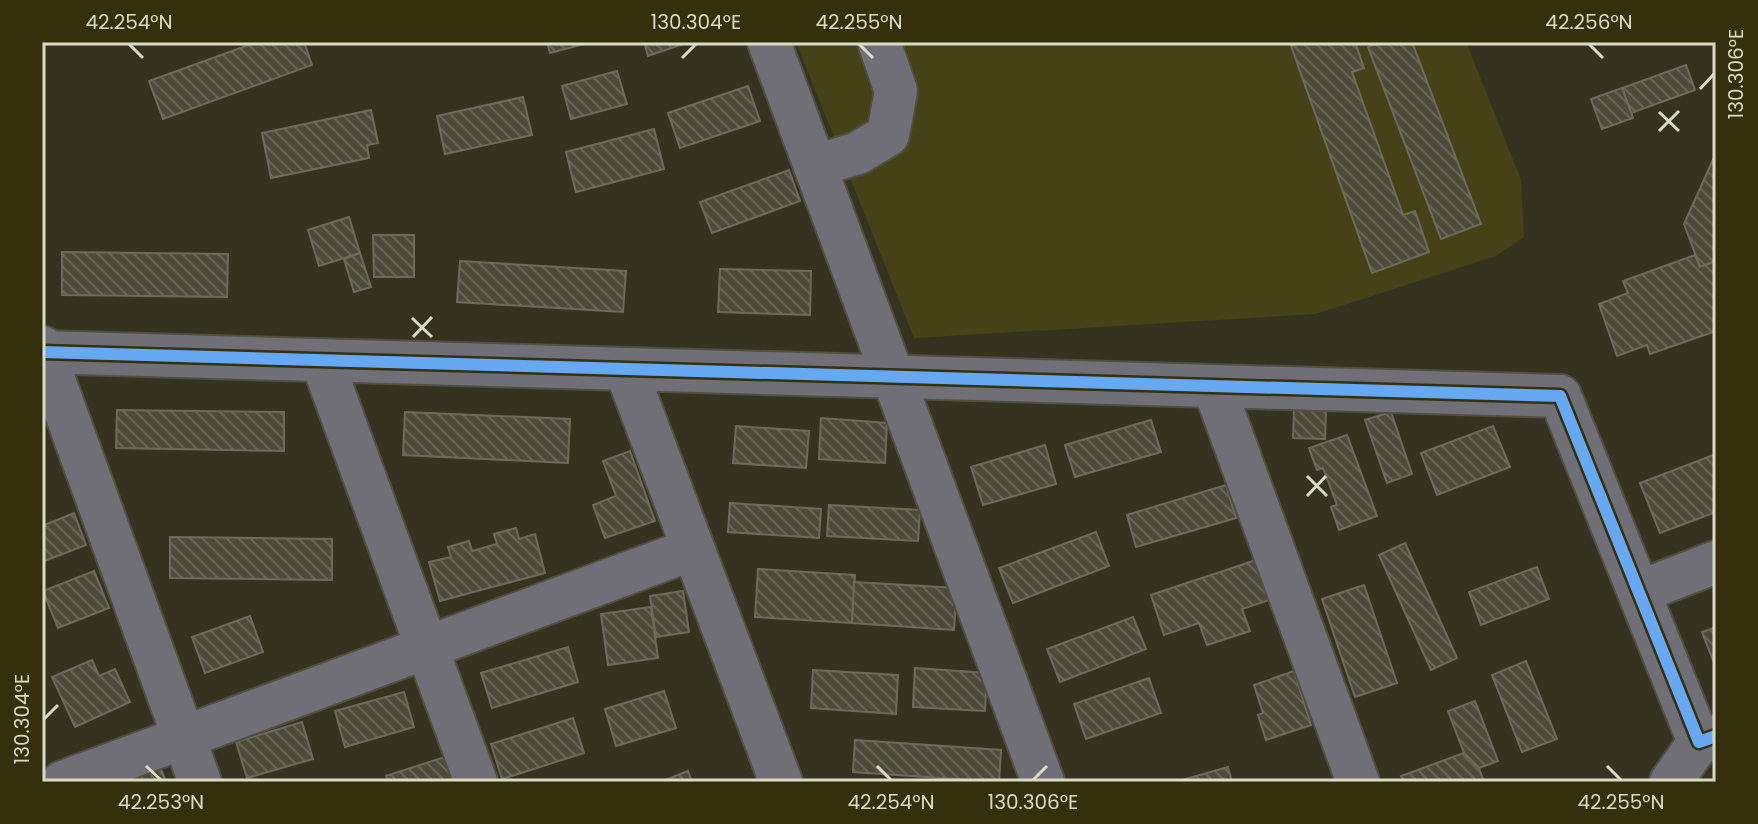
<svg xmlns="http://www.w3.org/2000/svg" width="1758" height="824" font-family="Poppins,sans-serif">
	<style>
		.built { fill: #454218 }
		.building { fill: url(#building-back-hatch); stroke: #6e6a5b; stroke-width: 2 }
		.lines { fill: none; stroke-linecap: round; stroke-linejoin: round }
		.minor-casing { stroke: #514f40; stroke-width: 46 }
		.minor { stroke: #706f78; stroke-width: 42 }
		.cycleway-casing { stroke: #34300c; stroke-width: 17 }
		.cycleway { stroke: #66a8f1; stroke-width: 12 }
		.ticks { fill: none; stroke: #dbdac6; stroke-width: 3 }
		.neatline { fill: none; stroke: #dbdac6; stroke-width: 3 }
		.ticks-label { font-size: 20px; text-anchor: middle; fill: #dbdac6 }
	</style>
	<defs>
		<pattern id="building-back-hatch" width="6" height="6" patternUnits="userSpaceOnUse" patternTransform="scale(2)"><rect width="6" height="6" fill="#4d4a3a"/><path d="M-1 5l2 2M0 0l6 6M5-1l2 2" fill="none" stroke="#666455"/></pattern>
	</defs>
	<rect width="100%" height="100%" fill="#353320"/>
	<polygon class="built" points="796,42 1466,42 1521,180 1524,237 1496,256 1316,314 914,338"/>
	<g class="building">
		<polygon points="257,42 304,42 312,65 163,119 149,81"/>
		<polygon points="547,42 592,42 550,53"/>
		<polygon points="644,42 689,42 648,56"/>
		<polygon points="1304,42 1355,42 1364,68 1352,72 1403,215 1415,211 1429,252 1372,273 1291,46"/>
		<polygon points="1380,42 1412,42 1481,224 1441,239 1368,47"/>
		<polygon points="1686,65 1695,90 1631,113 1622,88"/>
		<polygon points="617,71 627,104 571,119 562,86"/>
		<polygon points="748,86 760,121 680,148 668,113"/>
		<polygon points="1622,88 1633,118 1602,129 1591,99"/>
		<polygon points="523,97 532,135 445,154 437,116"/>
		<polygon points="371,110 378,143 367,145 369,158 271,178 262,133"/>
		<polygon points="654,129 664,169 576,192 566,152"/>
		<polygon points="1716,153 1716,261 1700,267 1684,224"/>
		<polygon points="789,170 800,201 712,233 700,202"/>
		<polygon points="349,217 360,253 319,266 308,230"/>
		<polygon points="373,235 414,235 414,277 374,277"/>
		<polygon points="62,252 228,254 227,297 62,295"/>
		<polygon points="360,253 371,287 354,292 344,259"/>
		<polygon points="1695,255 1700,267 1716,261 1716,331 1650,354 1647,345 1617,356 1599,304 1628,293 1623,281"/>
		<polygon points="460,261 626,271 623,312 457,302"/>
		<polygon points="720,269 811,271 810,315 718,312"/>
		<polygon points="1294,409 1326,410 1325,439 1293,438"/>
		<polygon points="117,410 284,412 284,451 116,448"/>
		<polygon points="405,412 570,419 568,463 403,455"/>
		<polygon points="1391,412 1412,474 1387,483 1365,420"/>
		<polygon points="821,418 887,423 885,463 819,459"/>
		<polygon points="1151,420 1161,452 1075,477 1065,445"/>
		<polygon points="736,426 809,431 806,468 733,463"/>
		<polygon points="1493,426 1510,467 1437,495 1421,453"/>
		<polygon points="1347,435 1377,516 1339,530 1331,507 1337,505 1323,468 1317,470 1309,448"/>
		<polygon points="1045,445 1056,484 983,505 971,467"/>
		<polygon points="630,451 655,521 605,538 593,505 616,496 603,461"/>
		<polygon points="1716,454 1716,512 1660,533 1640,483"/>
		<polygon points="1226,485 1236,518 1136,547 1127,515"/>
		<polygon points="730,503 821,509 819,538 728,532"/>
		<polygon points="829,505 920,510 918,541 827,536"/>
		<polygon points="74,513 86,545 42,562 42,526"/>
		<polygon points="516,528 519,539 535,534 545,573 440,601 429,562 451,557 448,547 469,541 472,551 497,544 494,534"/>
		<polygon points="1096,532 1109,566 1013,603 999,568"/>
		<polygon points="170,537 332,539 332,580 170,578"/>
		<polygon points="1405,543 1457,658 1431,670 1379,555"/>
		<polygon points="1259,559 1272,599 1242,609 1250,631 1207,645 1199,623 1164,635 1151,595"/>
		<polygon points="1537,567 1549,599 1481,625 1469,592"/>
		<polygon points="758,569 855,575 852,623 755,617"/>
		<polygon points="94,571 109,608 58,628 43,591"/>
		<polygon points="854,582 957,588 954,630 852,623"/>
		<polygon points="1364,585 1397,683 1355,697 1322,599"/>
		<polygon points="683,591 689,632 656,637 650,596"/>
		<polygon points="651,607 658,658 608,665 601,614"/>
		<polygon points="250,616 263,652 205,673 192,637"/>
		<polygon points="1133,617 1146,649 1060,682 1047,649"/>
		<polygon points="1716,627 1716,668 1702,632"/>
		<polygon points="568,647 578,682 492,708 481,673"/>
		<polygon points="92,660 99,676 115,669 130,702 75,727 52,677"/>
		<polygon points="1526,661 1557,739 1522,752 1492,675"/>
		<polygon points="915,668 987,673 985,711 913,707"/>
		<polygon points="813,670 898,675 896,714 811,708"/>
		<polygon points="1294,671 1311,725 1266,740 1258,715 1263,713 1254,685"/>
		<polygon points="1149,678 1161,713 1086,739 1074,704"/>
		<polygon points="664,691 676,728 616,746 605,709"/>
		<polygon points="404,692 414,727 345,747 335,711"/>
		<polygon points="1475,701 1498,761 1479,768 1464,753 1448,711"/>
		<polygon points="573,718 584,753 502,779 491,744"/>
		<polygon points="302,722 313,759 247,778 236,742"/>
		<polygon points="855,740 1001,750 999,782 853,772"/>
		<polygon points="1464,753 1479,768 1484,782 1404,782 1401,776"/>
		<polygon points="448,756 457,782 388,782 386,776"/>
		<polygon points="1228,767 1232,782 1175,782"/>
		<polygon points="161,769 166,782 123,782"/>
		<polygon points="688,771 692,782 660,782"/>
	</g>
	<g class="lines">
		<defs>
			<g id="minor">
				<polyline points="769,42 1043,782"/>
				<polyline points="815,166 858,153 888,135 896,91 879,42"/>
				<polyline points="42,347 200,782"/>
				<polyline points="42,352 1560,396 1699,742 1716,736"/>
				<polyline points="322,361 476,782"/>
				<polyline points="626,370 781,782"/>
				<polyline points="1214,387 1358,782"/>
				<polyline points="1639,592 1716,562"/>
				<polyline points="63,782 693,549"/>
				<polyline points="1671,782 1699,742"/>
			</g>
		</defs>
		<use href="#minor" class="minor-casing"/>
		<use href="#minor" class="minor"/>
		<defs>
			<polyline id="cycleway" points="42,352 1560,396 1699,742 1716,736"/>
		</defs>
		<use href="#cycleway" class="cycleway-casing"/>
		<use href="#cycleway" class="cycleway"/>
	</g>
	<path class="ticks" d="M129 44 143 58M859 44 873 58M1589 44 1603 58M682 58 696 44M1700 89 1714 74M1659 112 1679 131M1659 131 1679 111M412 318 432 337M413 337 432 317M1307 476 1327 496M1307 496 1326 476M44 719 58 705M146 766 161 780M877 766 891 780M1607 766 1621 780M1033 780 1047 766"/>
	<rect width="1758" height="824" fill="none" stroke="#34300c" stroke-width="88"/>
	<rect x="44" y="44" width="1670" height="736" class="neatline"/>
	<g class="ticks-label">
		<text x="129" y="29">42.254°N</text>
		<text x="696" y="29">130.304°E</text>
		<text x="859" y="29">42.255°N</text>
		<text x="1589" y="29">42.256°N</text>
		<text transform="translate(1736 74) rotate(-90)" y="7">130.306°E</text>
		<text transform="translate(22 719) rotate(-90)" y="7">130.304°E</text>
		<text x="161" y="809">42.253°N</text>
		<text x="891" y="809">42.254°N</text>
		<text x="1033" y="809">130.306°E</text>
		<text x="1621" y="809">42.255°N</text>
	</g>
</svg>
